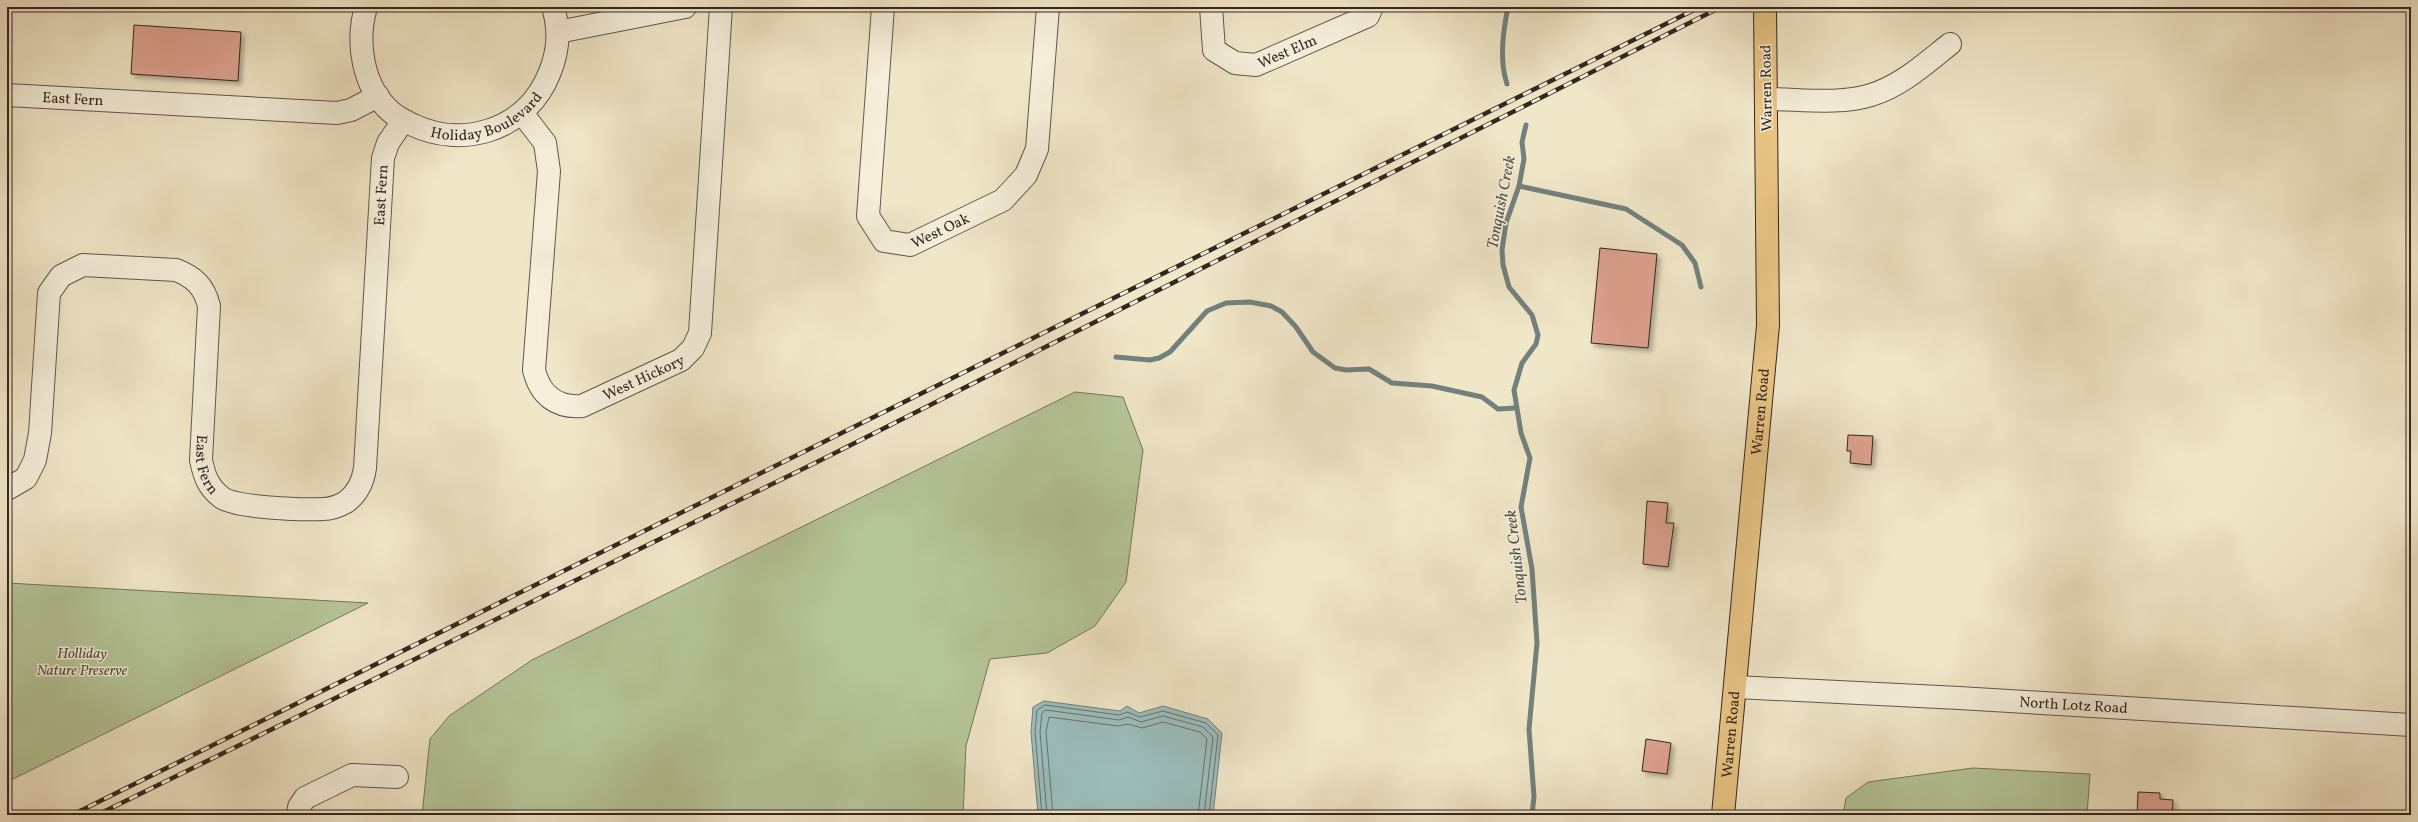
<svg xmlns="http://www.w3.org/2000/svg" width="2418" height="822" font-family="Vollkorn,serif">
	<style>
		.green { fill: #b5c699; stroke: #74765c }
		.water { fill: #9cbebd; stroke: #72817e }
		.lines { fill: none; stroke-linecap: round; stroke-linejoin: round }
		.shore { stroke: #68726e; stroke-width: 1 }
		.stream { stroke: #72817e; stroke-width: 5 }
		.building { fill: #dea290; stroke: #33261f; filter: url(#shadow) }
		.minor-casing { stroke: #625649; stroke-width: 24 }
		.major-casing { stroke: #33261f; stroke-width: 24 }
		.minor { stroke: #f5efdb; stroke-width: 22 }
		.major { stroke: #e8c384; stroke-width: 22 }
		.rail-casing { stroke: #33261f; stroke-width: 4.5 }
		.rail { stroke: #f5efdb; stroke-width: 3; stroke-dasharray: 9; stroke-linecap: butt }
		.labels { text-anchor: middle; stroke-width: 3; stroke-linejoin: round; paint-order: stroke }
		.street-label { font-size: 15px; fill: #33261f; stroke: #f5efdb }
		.park-label { font-size: 15px; font-style: italic; fill: #544e3e; stroke: #f5efdb }
		.water-label { font-size: 16px; font-style: italic; fill: #52544e; stroke: #f5efdb }
	</style>
	<defs>
		<filter id="shadow"><feDropShadow dx="3.5" dy="3.5" stdDeviation="2" flood-color="#0004"/></filter>
	</defs>
	<rect width="100%" height="100%" fill="#f0e6c8"/>
	<filter id="stains"><feTurbulence type="fractalNoise" baseFrequency=".005" numOctaves="4"/><feColorMatrix values="0 0 0 0 .2 0 0 0 0 .09 0 0 0 0 .02 0 0 0 .5 -.17"/></filter>
	<radialGradient id="worn" r=".72"><stop offset=".6" stop-color="#630" stop-opacity="0"/><stop offset="1" stop-color="#630" stop-opacity=".3"/></radialGradient>
	<g class="green">
		<polygon points="1075,392 1123,397 1143,450 1126,582 1095,626 1047,653 990,659 966,746 963,815 422,815 430,739 449,716 532,660"/>
		<polygon points="2411,549 2411,667 2409,578"/>
		<polygon points="7,583 368,603 7,782"/>
		<polygon points="1973,768 2090,774 2087,815 1843,815 1846,798 1868,782"/>
	</g>
	<polygon class="water" points="1044,701 1120,711 1127,706 1139,713 1163,706 1208,719 1222,733 1213,815 1038,815 1031,732 1033,707"/>
	<g class="lines">
		<g class="shore">
			<polyline points="1042,815 1035,732 1037,710 1045,705 1119,715 1127,712 1140,717 1163,711 1206,723 1218,735 1209,815"/>
			<polyline points="1047,815 1040,732 1042,713 1046,710 1119,720 1128,717 1141,722 1163,716 1203,727 1213,737 1204,815"/>
			<polyline points="1053,815 1046,732 1049,717 1118,726 1128,724 1142,728 1163,722 1200,732 1207,739 1198,815"/>
		</g>
		<g class="stream">
			<path d="M1507 84C1499 60 1503 32 1508 7"/>
			<polyline points="1526,125 1522,142 1524,159 1519,186 1506,223 1502,250 1503,265 1509,287 1532,315 1538,335 1536,344 1522,363 1514,390 1521,433 1530,458 1521,507 1532,569 1537,643 1529,729 1534,797 1532,815"/>
			<polyline points="1519,186 1626,209 1682,245 1695,263 1701,287"/>
			<polyline points="1116,357 1150,360 1159,358 1170,352 1207,311 1226,303 1250,302 1271,306 1282,312 1296,327 1313,352 1335,368 1346,370 1369,369 1392,383 1432,386 1482,397 1498,409 1516,408"/>
		</g>
	</g>
	<g class="building">
		<polygon points="134,25 241,32 238,81 131,74"/>
		<polygon points="1600,248 1657,254 1648,348 1591,343"/>
		<polygon points="1848,435 1873,436 1871,465 1850,463 1851,451 1847,451"/>
		<polygon points="1647,501 1668,503 1666,523 1674,523 1668,567 1643,564"/>
		<polygon points="1646,739 1671,743 1667,774 1642,771"/>
		<polygon points="2138,792 2160,793 2160,799 2173,800 2172,815 2137,815"/>
	</g>
	<g class="lines">
		<defs>
			<g id="minor">
				<path id="s1" d="M366 7C356 41 362 86 390 111 396 117 405 121 413 125 462 148 520 131 545 83 558 57 561 34 553 7"/>
				<path id="s2" d="M883 7 868 216 884 241 910 245 1003 200 1026 175 1037 149 1048 7"/>
				<path id="s3" d="M1211 7 1214 50 1235 63 1256 65 1368 16 1372 7"/>
				<polyline points="558,32 685,7"/>
				<path id="s4" d="M7 95 337 113 351 110 378 96"/>
				<path d="M1767 99C1800 99 1839 105 1871 95 1901 86 1926 63 1950 44"/>
				<path id="s5" d="M522 113 545 143 549 171 534 370C540 395 556 408 582 406L681 360 693 348 700 333 721 7"/>
				<path id="s6" d="M7 489 26 478 35 460 40 433 49 293 61 276 83 265 176 270C194 277 204 286 209 306L201 460C204 475 208 487 221 497 235 508 303 510 323 509 331 509 339 506 346 502 357 494 363 482 365 468L383 158 388 143 403 121"/>
				<path id="s7" d="M1736 687 1959 698 2411 725"/>
				<polyline points="298,815 299,807 305,798 352,775 397,777"/>
			</g>
			<g id="major">
				<path id="s8" d="M1723 815 1768 325 1765 7"/>
			</g>
		</defs>
		<use href="#minor" class="minor-casing"/>
		<use href="#major" class="major-casing"/>
		<use href="#minor" class="minor"/>
		<use href="#major" class="major"/>
		<defs>
			<g id="rail">
				<polyline points="72,815 1700,7"/>
				<polyline points="97,815 821,460 1721,7"/>
			</g>
		</defs>
		<use href="#rail" class="rail-casing"/>
		<use href="#rail" class="rail"/>
	</g>
	<g class="labels">
		<g class="street-label">
			<text dy="5" stroke="none"><textPath href="#s3" startOffset="123">West Elm</textPath></text>
			<text transform="translate(1766 88) rotate(-91)" y="5">Warren Road</text>
			<text dy="5" stroke="none"><textPath href="#s4" startOffset="66">East Fern</textPath></text>
			<text dy="5" stroke="none"><textPath href="#s1" startOffset="219">Holiday Boulevard</textPath></text>
			<text dy="5" stroke="none"><textPath href="#s6" startOffset="1038">East Fern</textPath></text>
			<text dy="5" stroke="none"><textPath href="#s2" startOffset="299">West Oak</textPath></text>
			<text dy="5" stroke="none"><textPath href="#s5" startOffset="400">West Hickory</textPath></text>
			<text dy="5" stroke="none"><textPath href="#s8" startOffset="405">Warren Road</textPath></text>
			<text dy="5" stroke="none"><textPath href="#s6" startOffset="559">East Fern</textPath></text>
			<text dy="5" stroke="none"><textPath href="#s7" startOffset="338">North Lotz Road</textPath></text>
			<text dy="5" stroke="none"><textPath href="#s8" startOffset="81">Warren Road</textPath></text>
		</g>
		<g class="park-label">
			<text x="82" y="658">Holliday<tspan x="82" dy="17">Nature Preserve</tspan></text>
		</g>
		<g class="water-label">
			<text transform="translate(1500 202) rotate(-79)" y="6">Tonquish Creek</text>
			<text transform="translate(1515 557) rotate(-97)" y="6">Tonquish Creek</text>
		</g>
	</g>
	<rect width="2418" height="822" fill="none" stroke="#f0e6c8" stroke-width="24"/>
	<rect x="8" y="8" width="2402" height="806" fill="none" stroke="#33261f" stroke-width="2"/>
	<rect x="12" y="12" width="2394" height="798" fill="none" stroke="#33261f"/>
	<rect width="100%" height="100%" filter="url(#stains)"/>
	<rect width="100%" height="100%" fill="url(#worn)"/>
</svg>
